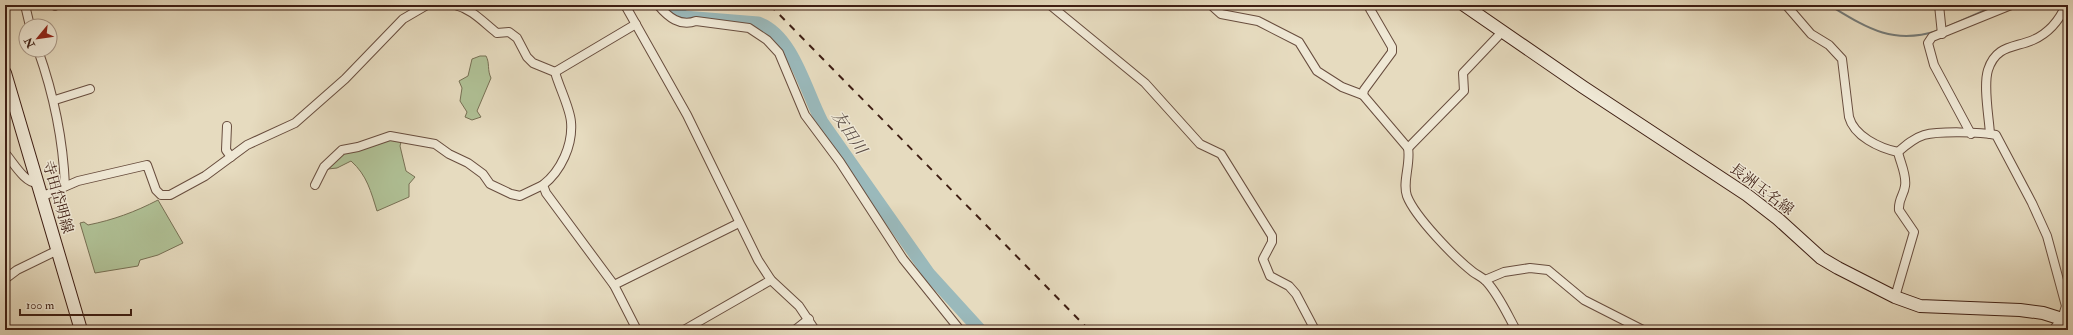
<svg xmlns="http://www.w3.org/2000/svg" width="2073" height="335" font-family="'IM FELL Double Pica','Noto Serif JP',serif">
	<style>
		.green { fill: #b0c196; stroke: #777054 }
		.lines { fill: none; stroke-linecap: round; stroke-linejoin: round }
		.stream { stroke: #757b78; stroke-width: 2 }
		.river { stroke: #9ab9bb; stroke-width: 13 }
		.minor-casing { stroke: #684d3e; stroke-width: 10 }
		.secondary-casing { stroke: #3e1e13; stroke-width: 14 }
		.minor { stroke: #efe8d5; stroke-width: 8 }
		.secondary { stroke: #efe8d5; stroke-width: 12 }
		.rail { stroke: #3e1e13; stroke-width: 2; stroke-dasharray: 7 7; stroke-linecap: butt }
		.labels { text-anchor: middle; stroke-width: 3; stroke-linejoin: round; paint-order: stroke }
		.street-label { font-size: 15px; fill: #3e1e13; stroke: #efe8d5 }
		.water-label { font-size: 16px; font-style: italic; fill: #5a4c45; stroke: #efe8d5 }
	</style>
	<rect width="100%" height="100%" fill="#e6dbbf"/>
	<filter id="stains"><feTurbulence type="fractalNoise" baseFrequency=".005" numOctaves="4"/><feColorMatrix values="0 0 0 0 .2 0 0 0 0 .09 0 0 0 0 .02 0 0 0 .5 -.17"/></filter>
	<radialGradient id="worn" r=".72"><stop offset=".6" stop-color="#630" stop-opacity="0"/><stop offset="1" stop-color="#630" stop-opacity=".3"/></radialGradient>
	<g class="green">
		<path d="M480 56H486C490 63 487 70 491 78L477 111 481 117 472 120 465 117 467 112 460 101 462 88 459 81 468 76 472 59Z"/>
		<path d="M390 138 401 142 400 146 406 171 415 177 409 184V197L377 211C371 192 367 175 351 161L337 168 328 169 343 151Z"/>
		<path d="M158 200 183 243 158 255 140 260 138 266 95 273 80 223 84 222 88 225C113 220 135 212 158 200Z"/>
	</g>
	<g class="lines">
		<g class="stream">
			<path d="M1829 5C1867 28 1892 45 1937 31"/>
			<polyline points="1947,27 1997,5"/>
		</g>
		<path class="river" d="M670 5 684 17 758 23C793 35 806 92 822 122L929 274 980 330"/>
		<defs>
			<g id="minor">
				<polyline points="25,5 30,26"/>
				<polyline points="54,5 55,6"/>
				<path d="M455 5C472 9 483 22 497 33L509 32 517 38 527 57 533 63 555 72C559 87 570 108 571 122 573 145 561 171 543 185L546 193 614 285 637 330"/>
				<polyline points="625,5 687,115 758,260 771,280 799,306 815,330"/>
				<path d="M658 5C668 17 680 27 696 21L749 28 767 40 779 53 805 115 840 162 903 259 960 330"/>
				<polyline points="1050,5 1145,83 1200,144 1221,154 1272,236 1272,242 1263,259 1270,276 1289,286 1296,294 1315,330"/>
				<path d="M1211 5 1221 14 1258 21 1299 42 1317 71 1342 87 1363 95 1408 148C1411 164 1402 182 1407 196 1415 217 1455 258 1473 272 1477 275 1482 277 1486 281 1499 295 1507 314 1516 330"/>
				<path d="M1786 5 1811 34 1829 45 1842 59 1849 117C1854 136 1879 148 1898 152"/>
				<polyline points="1939,5 1942,34"/>
				<path d="M38 50C54 95 63 138 65 186"/>
				<polyline points="555,72 636,24"/>
				<polyline points="1363,95 1364,90 1392,52 1392,47 1370,9 1371,5"/>
				<polyline points="55,100 90,89"/>
				<polyline points="227,126 226,150 231,157"/>
				<polyline points="1971,134 1934,65 1928,43 1932,37 2011,5"/>
				<path d="M1990 134C1989 117 1983 86 1988 70 1996 45 2014 48 2033 40 2049 33 2059 21 2066 5"/>
				<polyline points="1408,148 1464,91 1463,73 1502,32"/>
				<path d="M1898 152C1906 145 1914 138 1924 135 1939 131 1981 132 1996 135L2032 203 2047 236 2066 306 2062 319 2053 330"/>
				<path d="M5 153C13 162 25 184 38 183"/>
				<polyline points="315,185 324,167 342,150 358,147 390,136 435,144 449,154 468,163 483,174 490,184 511,194 520,196 543,185"/>
				<polyline points="41,197 78,181 147,165 156,190 161,195 170,195 205,176 247,145 295,123 345,79 403,19 427,5"/>
				<polyline points="5,279 17,270 58,250"/>
				<polyline points="1485,280 1504,272 1530,268 1548,270 1584,300 1643,330"/>
				<polyline points="614,285 739,223"/>
				<path d="M1895 297 1914 232 1899 210C1898 199 1904 195 1905 186 1907 175 1900 162 1898 152"/>
				<polyline points="684,330 771,280"/>
				<polyline points="795,330 809,319"/>
			</g>
			<g id="secondary">
				<polyline points="1464,5 1583,87 1747,195 1778,219 1821,258 1838,268 1895,297 1920,306 2020,310 2043,313 2062,319 2068,324"/>
				<polyline points="5,73 81,330"/>
			</g>
		</defs>
		<use href="#minor" class="minor-casing"/>
		<use href="#secondary" class="secondary-casing"/>
		<use href="#minor" class="minor"/>
		<use href="#secondary" class="secondary"/>
		<polyline class="rail" points="770,5 1089,330"/>
	</g>
	<g class="labels">
		<g class="street-label">
			<text transform="translate(1762 189) rotate(37)" y="5">長洲玉名線</text>
			<text transform="translate(58 197) rotate(74)" y="5">寺田岱明線</text>
		</g>
		<g class="water-label">
			<text transform="translate(850 132) rotate(56)" y="6">友田川</text>
		</g>
	</g>
	<rect width="2073" height="335" fill="none" stroke="#e6dbbf" stroke-width="20"/>
	<rect x="6" y="6" width="2061" height="323" fill="none" stroke="#3e1e13" stroke-width="2"/>
	<rect x="10" y="10" width="2053" height="315" fill="none" stroke="#3e1e13"/>
	<g transform="translate(38 38) rotate(241)"><circle r="19" fill="#efe8d5" stroke="#a89787"/>
	<path d="M0-3L7 15L0 10L-7 15Z" fill="#8f2418"/>
	<text y="-6" font-size="11" font-weight="bold" text-anchor="middle" fill="#3e1e13">N</text>
	</g>
	<path d="M20 309v6h111v-6" fill="none" stroke="#3e1e13" stroke-width="2"/>
	<text x="26" y="309" font-size="12" fill="#3e1e13" stroke="#efe8d5" stroke-width="3" paint-order="stroke">100 m</text>
	<rect width="100%" height="100%" filter="url(#stains)"/>
	<rect width="100%" height="100%" fill="url(#worn)"/>
</svg>
